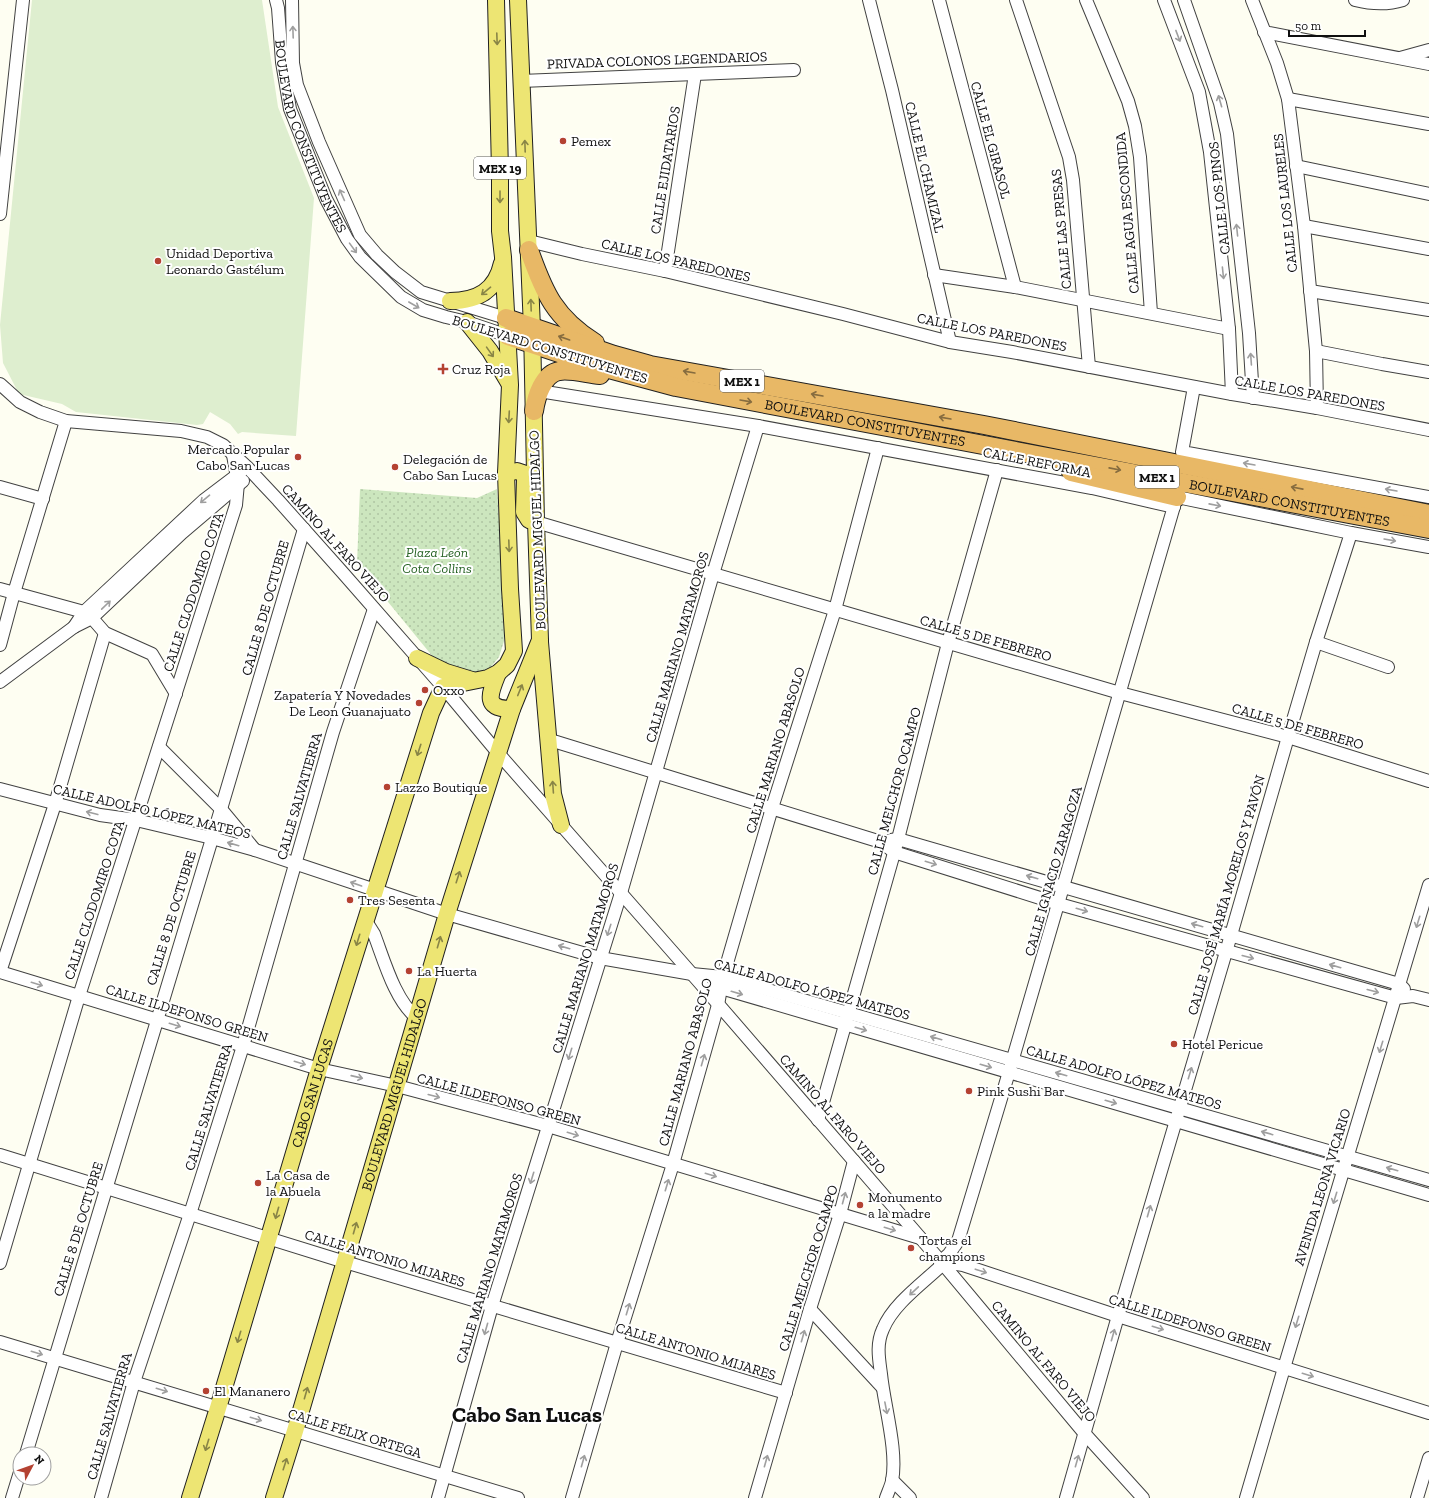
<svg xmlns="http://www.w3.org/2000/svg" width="1429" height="1498" font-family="'Zilla Slab',serif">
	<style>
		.park { fill: url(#park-dots) }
		.pitch { fill: #deeecf }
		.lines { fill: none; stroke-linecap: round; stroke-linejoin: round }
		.minor-casing { stroke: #424242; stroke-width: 14 }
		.major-casing { stroke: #202020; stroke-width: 18 }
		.highway-casing { stroke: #202020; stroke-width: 20 }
		.minor { stroke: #fff; stroke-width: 12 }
		.major { stroke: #ede573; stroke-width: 16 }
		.highway { stroke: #e8b866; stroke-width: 18 }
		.oneway { stroke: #9f9f9f }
		.oneway2 { stroke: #898546 }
		.oneway3 { stroke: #866c3f }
		.poi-dot { fill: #b44232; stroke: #fff; stroke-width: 1.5 }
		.labels { text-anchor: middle; stroke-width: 4; stroke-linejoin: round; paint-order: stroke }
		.shield { fill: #fff; stroke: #575757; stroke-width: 1 }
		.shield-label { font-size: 13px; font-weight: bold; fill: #0f0f0f }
		.street-label { font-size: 14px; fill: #0f0f0f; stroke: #fff }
		.poi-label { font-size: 14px; fill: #0f0f0f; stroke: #fff; text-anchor: start }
		.park-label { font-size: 14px; font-style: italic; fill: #266224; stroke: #fff }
		.town-label { font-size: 22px; font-weight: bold; fill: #0f0f0f; stroke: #fff }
	</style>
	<defs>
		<pattern id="park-dots" width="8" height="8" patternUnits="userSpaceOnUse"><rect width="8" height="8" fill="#cce6be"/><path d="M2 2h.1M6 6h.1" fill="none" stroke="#aec4a2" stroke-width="1.8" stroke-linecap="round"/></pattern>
	</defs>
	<rect width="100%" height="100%" fill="#fefef2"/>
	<polygon class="park" points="360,489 477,498 497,489 504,590 504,641 499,657 485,674 466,677 438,663 357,564"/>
	<polygon class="pitch" points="32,0 262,0 278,107 314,198 296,436 242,432 238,434 230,424 210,412 203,424 197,425 76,412 62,404 19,394 3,363 0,325"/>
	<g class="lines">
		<defs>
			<g id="minor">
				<path id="s1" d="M276 0 278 8 282 62 290 109 326 199 347 239 360 257 401 297 423 310 446 317 467 322 508 336"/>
				<polyline points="292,0 293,63 297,85 319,142 360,235 377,255 395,272 421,292 506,318"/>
				<polyline points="869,0 892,90 950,342"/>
				<polyline points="939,0 1015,287"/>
				<polyline points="1016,0 1069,157 1073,180 1089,367"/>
				<polyline points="1086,0 1128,101 1135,126 1140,157 1151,313"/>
				<polyline points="1164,0 1199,92 1210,152 1229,329 1232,394"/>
				<polyline points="1184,0 1220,103 1227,134 1249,333 1253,398"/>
				<polyline points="1252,0 1277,63 1288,99 1304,226 1316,351 1317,408"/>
				<path d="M1355 0C1371 4 1387 5 1403 0"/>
				<polyline points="1264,32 1429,64"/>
				<polyline points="1400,58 1429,50"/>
				<polyline points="521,81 794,70"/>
				<polyline points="1288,99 1429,124"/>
				<polyline points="1296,166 1429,194"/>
				<polyline points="0,214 23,0"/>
				<polyline points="1304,226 1429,249"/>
				<polyline points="529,241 582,254 665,271 843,314 950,342 1012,352 1232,394 1317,408 1429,430"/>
				<polyline points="665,271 695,74"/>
				<polyline points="934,275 1015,287 1229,329"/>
				<polyline points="1310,291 1429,310"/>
				<polyline points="1316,351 1382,364 1429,372"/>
				<polyline points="0,384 20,402 40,412 66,421 181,431 207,437 223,445 248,468 278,500 343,573 443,687 498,753 699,982 943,1264 1085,1434 1143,1498"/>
				<polyline points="1194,387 1182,452 1429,497"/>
				<polyline points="539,391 758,426 1092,488 1174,507"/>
				<polyline points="0,487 43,499"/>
				<polyline points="1177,497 1351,533 1429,547"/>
				<polyline points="536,522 1120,693 1288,737 1429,781"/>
				<polyline points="0,589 84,612 92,618 105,633 152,654 176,694"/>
				<polyline points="74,627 84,612 204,500 241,472"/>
				<polyline points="1316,642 1388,667"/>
				<polyline points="0,645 14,593 66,421"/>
				<polyline points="0,682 74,627 92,618 182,533 243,481"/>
				<polyline points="550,740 881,842 894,852 1059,904 1396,998 1413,996 1429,1000"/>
				<polyline points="159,747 221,809 255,850"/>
				<polyline points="0,789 100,815 136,820 212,838 255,850 447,914 600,958 692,974 723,977 1429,1180"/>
				<polyline points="891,840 898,839 1399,984 1404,989"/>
				<path d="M364 922 369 926 374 934C384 960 395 1001 417 1018"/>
				<polyline points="0,972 319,1069 397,1086 548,1126 920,1238"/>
				<polyline points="0,972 55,804 105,633"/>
				<polyline points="714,986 1429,1195"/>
				<polyline points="818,1120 898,839 948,643 997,470"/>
				<polyline points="0,1155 345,1262 786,1393"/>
				<polyline points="940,1262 949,1254 958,1241 1009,1072 1179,489"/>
				<polyline points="0,1263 79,996 236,505 238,483 233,455"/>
				<polyline points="810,1309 882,1387"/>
				<polyline points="0,1342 518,1498"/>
				<polyline points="26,1454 221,809 304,529"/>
				<polyline points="892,1480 910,1498"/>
				<polyline points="12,1498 20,1472"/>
				<polyline points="101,1498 134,1382 190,1214 243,1046 333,732 374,609"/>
				<polyline points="438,1498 492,1306 621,893 713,574 758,426"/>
				<polyline points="572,1498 617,1343 673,1164 718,1005 723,977 772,808 835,610 878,448"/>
				<polyline points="755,1498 810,1309 840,1214 854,1161"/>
				<path d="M886 1498C888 1492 891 1486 892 1481 898 1451 884 1405 881 1374 879 1359 876 1344 883 1329 893 1304 923 1283 943 1264L950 1263 963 1265 1118 1316 1429 1413"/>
				<polyline points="1066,1498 1118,1316 1231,935 1288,737 1316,642 1351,533"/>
				<polyline points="1246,1498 1284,1368 1429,885"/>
				<polyline points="1417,1498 1429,1458"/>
			</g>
			<g id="major">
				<path d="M450 301C477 301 496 291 502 263"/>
				<polyline points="467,322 490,351 509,383"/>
				<polyline points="506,473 517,471 523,473 525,479 524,512 529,520 536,522"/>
				<polyline points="540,642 553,794 561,825"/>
				<polyline points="417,658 446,672 472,680"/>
				<path d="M498 673C490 693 482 709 512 709"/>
				<path id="s2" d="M190 1498 218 1408 319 1069 431 713 443 687 488 678 498 673 507 665 514 651 510 589 506 473 510 385 503 257 500 231V171L496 0"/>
				<path id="s3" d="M274 1498 295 1431 447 914 512 709 540 640 536 522 532 328 518 0"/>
			</g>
			<g id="highway">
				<path d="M529 250C544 293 555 318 595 343"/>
				<polyline points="506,318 614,355 650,365 984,425 1429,514"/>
				<path id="s4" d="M508 336 598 366 676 387 1429 529"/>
				<path d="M534 411C536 397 543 374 559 371 572 369 587 374 600 375"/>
				<polyline points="1071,472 1177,497"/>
			</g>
		</defs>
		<use href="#minor" class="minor-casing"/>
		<use href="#major" class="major-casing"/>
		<use href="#highway" class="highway-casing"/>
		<use href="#minor" class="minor"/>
		<use href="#major" class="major"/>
		<use href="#highway" class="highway"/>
	</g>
	<defs><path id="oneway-shaft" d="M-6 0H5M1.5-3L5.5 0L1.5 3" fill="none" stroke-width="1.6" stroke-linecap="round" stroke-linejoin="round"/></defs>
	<g class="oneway">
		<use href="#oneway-shaft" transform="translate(293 32) rotate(-92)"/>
		<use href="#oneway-shaft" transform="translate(1178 36) rotate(69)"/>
		<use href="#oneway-shaft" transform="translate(1220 101) rotate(-106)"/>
		<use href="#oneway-shaft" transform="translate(342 195) rotate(-114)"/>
		<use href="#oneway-shaft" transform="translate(1237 230) rotate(-96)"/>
		<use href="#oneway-shaft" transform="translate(353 248) rotate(54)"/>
		<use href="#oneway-shaft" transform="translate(1223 273) rotate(84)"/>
		<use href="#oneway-shaft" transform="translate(414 305) rotate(30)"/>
		<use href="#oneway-shaft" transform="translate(1251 359) rotate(-94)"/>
		<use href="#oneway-shaft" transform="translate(1249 464) rotate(-170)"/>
		<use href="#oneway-shaft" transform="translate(1391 490) rotate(-170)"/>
		<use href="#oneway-shaft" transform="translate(205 499) rotate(140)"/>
		<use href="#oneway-shaft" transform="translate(1215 505) rotate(11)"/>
		<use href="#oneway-shaft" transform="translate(1390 540) rotate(10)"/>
		<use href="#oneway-shaft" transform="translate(106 605) rotate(-44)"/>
		<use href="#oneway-shaft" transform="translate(92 813) rotate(-166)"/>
		<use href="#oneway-shaft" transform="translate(233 844) rotate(-164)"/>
		<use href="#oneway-shaft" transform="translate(931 863) rotate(17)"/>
		<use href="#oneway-shaft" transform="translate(1032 877) rotate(-164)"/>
		<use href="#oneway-shaft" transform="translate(356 884) rotate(-161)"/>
		<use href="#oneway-shaft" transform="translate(1082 910) rotate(16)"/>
		<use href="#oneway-shaft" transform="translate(1418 922) rotate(107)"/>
		<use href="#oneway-shaft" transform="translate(1197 925) rotate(-164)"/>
		<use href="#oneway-shaft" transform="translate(609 930) rotate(108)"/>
		<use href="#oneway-shaft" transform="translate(564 947) rotate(-164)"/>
		<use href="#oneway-shaft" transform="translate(1248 957) rotate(15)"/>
		<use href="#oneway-shaft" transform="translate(1335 966) rotate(-164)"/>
		<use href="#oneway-shaft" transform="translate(37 984) rotate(17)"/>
		<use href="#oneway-shaft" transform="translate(1373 991) rotate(15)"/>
		<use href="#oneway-shaft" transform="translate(737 993) rotate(16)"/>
		<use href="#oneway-shaft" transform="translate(175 1025) rotate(17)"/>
		<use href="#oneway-shaft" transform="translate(861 1029) rotate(16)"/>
		<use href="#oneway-shaft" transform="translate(936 1038) rotate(-164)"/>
		<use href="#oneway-shaft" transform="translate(1381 1047) rotate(107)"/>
		<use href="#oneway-shaft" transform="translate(570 1054) rotate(107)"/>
		<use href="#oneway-shaft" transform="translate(703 1060) rotate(-74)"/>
		<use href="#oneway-shaft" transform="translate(300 1063) rotate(17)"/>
		<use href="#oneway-shaft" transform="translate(986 1066) rotate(16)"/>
		<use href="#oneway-shaft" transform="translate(1190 1073) rotate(-73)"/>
		<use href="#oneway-shaft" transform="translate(1061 1074) rotate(-164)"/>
		<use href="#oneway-shaft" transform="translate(357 1077) rotate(13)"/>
		<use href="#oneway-shaft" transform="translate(434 1096) rotate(15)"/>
		<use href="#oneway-shaft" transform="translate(1111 1102) rotate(16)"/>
		<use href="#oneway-shaft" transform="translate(1267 1133) rotate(-164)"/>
		<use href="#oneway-shaft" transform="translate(573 1134) rotate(17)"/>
		<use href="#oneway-shaft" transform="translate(1392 1169) rotate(-164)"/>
		<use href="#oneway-shaft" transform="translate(711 1175) rotate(17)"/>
		<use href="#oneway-shaft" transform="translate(532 1178) rotate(107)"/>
		<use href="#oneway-shaft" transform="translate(667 1185) rotate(-73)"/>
		<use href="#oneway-shaft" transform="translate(844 1198) rotate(-75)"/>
		<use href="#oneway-shaft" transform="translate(1335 1198) rotate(107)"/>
		<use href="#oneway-shaft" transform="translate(1149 1211) rotate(-74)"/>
		<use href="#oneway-shaft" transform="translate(890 1229) rotate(17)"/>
		<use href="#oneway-shaft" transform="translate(981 1271) rotate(18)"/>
		<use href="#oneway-shaft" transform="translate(914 1291) rotate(137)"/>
		<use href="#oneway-shaft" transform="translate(628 1309) rotate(-73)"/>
		<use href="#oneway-shaft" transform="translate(1297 1322) rotate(107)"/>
		<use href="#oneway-shaft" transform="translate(1158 1328) rotate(17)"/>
		<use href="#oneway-shaft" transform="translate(486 1329) rotate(106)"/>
		<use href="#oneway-shaft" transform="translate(1113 1335) rotate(-74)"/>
		<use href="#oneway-shaft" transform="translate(803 1336) rotate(-74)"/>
		<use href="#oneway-shaft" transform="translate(37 1353) rotate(17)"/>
		<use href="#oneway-shaft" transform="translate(1308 1375) rotate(17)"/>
		<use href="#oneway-shaft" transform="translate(162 1390) rotate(17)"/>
		<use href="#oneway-shaft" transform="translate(886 1408) rotate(79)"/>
		<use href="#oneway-shaft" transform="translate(256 1419) rotate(17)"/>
		<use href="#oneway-shaft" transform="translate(583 1461) rotate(-74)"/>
		<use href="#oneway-shaft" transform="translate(766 1461) rotate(-74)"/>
		<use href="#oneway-shaft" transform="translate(1077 1461) rotate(-74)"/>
	</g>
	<g class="oneway2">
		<use href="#oneway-shaft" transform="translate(497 39) rotate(88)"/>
		<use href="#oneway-shaft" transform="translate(525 146) rotate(-92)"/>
		<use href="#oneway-shaft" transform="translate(500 197) rotate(90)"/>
		<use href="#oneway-shaft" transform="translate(486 291) rotate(140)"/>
		<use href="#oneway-shaft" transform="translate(531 305) rotate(-92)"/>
		<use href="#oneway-shaft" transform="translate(490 352) rotate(55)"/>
		<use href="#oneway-shaft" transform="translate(509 417) rotate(93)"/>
		<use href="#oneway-shaft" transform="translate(509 546) rotate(88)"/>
		<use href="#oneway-shaft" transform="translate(520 690) rotate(-68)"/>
		<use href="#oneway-shaft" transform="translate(419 750) rotate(108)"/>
		<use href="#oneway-shaft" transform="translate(553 787) rotate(-94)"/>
		<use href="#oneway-shaft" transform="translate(458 877) rotate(-72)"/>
		<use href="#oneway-shaft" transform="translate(358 940) rotate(107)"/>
		<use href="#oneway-shaft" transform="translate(439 942) rotate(-74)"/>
		<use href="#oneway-shaft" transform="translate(277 1213) rotate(106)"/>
		<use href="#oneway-shaft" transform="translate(355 1228) rotate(-74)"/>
		<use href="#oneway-shaft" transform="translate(239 1337) rotate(107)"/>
		<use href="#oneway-shaft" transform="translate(306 1393) rotate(-74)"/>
		<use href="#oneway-shaft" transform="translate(207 1445) rotate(107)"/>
		<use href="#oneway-shaft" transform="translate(285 1464) rotate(-72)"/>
	</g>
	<g class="oneway3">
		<use href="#oneway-shaft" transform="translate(564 338) rotate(-161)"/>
		<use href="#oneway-shaft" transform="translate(689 372) rotate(-170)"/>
		<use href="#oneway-shaft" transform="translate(817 395) rotate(-170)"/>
		<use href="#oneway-shaft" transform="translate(746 401) rotate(10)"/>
		<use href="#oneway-shaft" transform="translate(945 418) rotate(-170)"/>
		<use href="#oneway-shaft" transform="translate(1115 469) rotate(11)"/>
		<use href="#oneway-shaft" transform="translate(1297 488) rotate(-169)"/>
	</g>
	<g class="poi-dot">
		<circle cx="563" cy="141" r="4"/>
		<circle cx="158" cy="261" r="4"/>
		<path d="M441 363h4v4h4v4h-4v4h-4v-4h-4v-4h4z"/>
		<circle cx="298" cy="457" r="4"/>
		<circle cx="395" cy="467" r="4"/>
		<circle cx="425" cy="690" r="4"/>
		<circle cx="419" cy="703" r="4"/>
		<circle cx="387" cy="787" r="4"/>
		<circle cx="350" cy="900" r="4"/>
		<circle cx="409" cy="971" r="4"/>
		<circle cx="1174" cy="1044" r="4"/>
		<circle cx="969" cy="1091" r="4"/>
		<circle cx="258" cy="1183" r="4"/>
		<circle cx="860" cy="1205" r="4"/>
		<circle cx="911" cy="1248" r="4"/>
		<circle cx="206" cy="1391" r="4"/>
	</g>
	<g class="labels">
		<g class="shield">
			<rect x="474" y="157" width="52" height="22" rx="3"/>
			<rect x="720" y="370" width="44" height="22" rx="3"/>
			<rect x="1135" y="466" width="44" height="22" rx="3"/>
		</g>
		<g class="shield-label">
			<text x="500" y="173">MEX 19</text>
			<text x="742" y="386">MEX 1</text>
			<text x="1157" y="482">MEX 1</text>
		</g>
		<g class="street-label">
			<text transform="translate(657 60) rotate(-2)" y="5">PRIVADA COLONOS LEGENDARIOS</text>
			<text dy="5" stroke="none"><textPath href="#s1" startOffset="142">BOULEVARD CONSTITUYENTES</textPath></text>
			<text transform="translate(991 140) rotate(75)" y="5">CALLE EL GIRASOL</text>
			<text transform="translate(925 167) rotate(77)" y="5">CALLE EL CHAMIZAL</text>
			<text transform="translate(665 170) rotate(-81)" y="5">CALLE EJIDATARIOS</text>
			<text transform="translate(1219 198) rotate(-96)" y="5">CALLE LOS PINOS</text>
			<text transform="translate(1285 203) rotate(-96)" y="5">CALLE LOS LAURELES</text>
			<text transform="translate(1127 213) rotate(-95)" y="5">CALLE AGUA ESCONDIDA</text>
			<text transform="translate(1061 229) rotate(-95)" y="5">CALLE LAS PRESAS</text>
			<text transform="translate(676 260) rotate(13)" y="5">CALLE LOS PAREDONES</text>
			<text transform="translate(992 332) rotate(11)" y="5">CALLE LOS PAREDONES</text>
			<text transform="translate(550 349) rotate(17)" y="5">BOULEVARD CONSTITUYENTES</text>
			<text transform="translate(1310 393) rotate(10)" y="5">CALLE LOS PAREDONES</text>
			<text dy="5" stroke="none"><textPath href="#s4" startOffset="368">BOULEVARD CONSTITUYENTES</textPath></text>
			<text transform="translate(1037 462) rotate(11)" y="5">CALLE REFORMA</text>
			<text dy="5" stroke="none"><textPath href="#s4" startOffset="800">BOULEVARD CONSTITUYENTES</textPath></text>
			<text transform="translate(537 530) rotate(-92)" y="5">BOULEVARD MIGUEL HIDALGO</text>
			<text transform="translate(336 543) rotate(48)" y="5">CAMINO AL FARO VIEJO</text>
			<text transform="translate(193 592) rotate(-72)" y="5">CALLE CLODOMIRO COTA</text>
			<text transform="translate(265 608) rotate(-74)" y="5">CALLE 8 DE OCTUBRE</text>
			<text transform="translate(986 638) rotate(16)" y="5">CALLE 5 DE FEBRERO</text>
			<text transform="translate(677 647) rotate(-74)" y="5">CALLE MARIANO MATAMOROS</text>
			<text transform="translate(1298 726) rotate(16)" y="5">CALLE 5 DE FEBRERO</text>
			<text transform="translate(775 750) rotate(-73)" y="5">CALLE MARIANO ABASOLO</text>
			<text transform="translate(894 791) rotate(-75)" y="5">CALLE MELCHOR OCAMPO</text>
			<text transform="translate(299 796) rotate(-74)" y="5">CALLE SALVATIERRA</text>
			<text transform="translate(152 811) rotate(13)" y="5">CALLE ADOLFO LÓPEZ MATEOS</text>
			<text transform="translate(1053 871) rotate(-74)" y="5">CALLE IGNACIO ZARAGOZA</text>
			<text transform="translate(1226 895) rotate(-74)" y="5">CALLE JOSÉ MARÍA MORELOS Y PAVÓN</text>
			<text transform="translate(94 900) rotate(-72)" y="5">CALLE CLODOMIRO COTA</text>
			<text transform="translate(171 918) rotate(-73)" y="5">CALLE 8 DE OCTUBRE</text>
			<text transform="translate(585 958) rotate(-73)" y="5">CALLE MARIANO MATAMOROS</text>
			<text transform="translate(812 989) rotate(15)" y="5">CALLE ADOLFO LÓPEZ MATEOS</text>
			<text transform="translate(187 1013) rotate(17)" y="5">CALLE ILDEFONSO GREEN</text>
			<text transform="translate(685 1062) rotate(-75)" y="5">CALLE MARIANO ABASOLO</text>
			<text transform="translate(1124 1077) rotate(16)" y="5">CALLE ADOLFO LÓPEZ MATEOS</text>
			<text dy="5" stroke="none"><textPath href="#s2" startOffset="423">CABO SAN LUCAS</textPath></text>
			<text dy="5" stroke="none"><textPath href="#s3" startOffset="421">BOULEVARD MIGUEL HIDALGO</textPath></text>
			<text transform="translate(499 1099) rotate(15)" y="5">CALLE ILDEFONSO GREEN</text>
			<text transform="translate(208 1107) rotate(-73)" y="5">CALLE SALVATIERRA</text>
			<text transform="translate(833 1114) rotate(49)" y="5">CAMINO AL FARO VIEJO</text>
			<text transform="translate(1322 1187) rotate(-73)" y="5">AVENIDA LEONA VICARIO</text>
			<text transform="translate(78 1229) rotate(-73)" y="5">CALLE 8 DE OCTUBRE</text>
			<text transform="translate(385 1258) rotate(17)" y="5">CALLE ANTONIO MIJARES</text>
			<text transform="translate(489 1268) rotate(-73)" y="5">CALLE MARIANO MATAMOROS</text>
			<text transform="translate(808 1268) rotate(-73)" y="5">CALLE MELCHOR OCAMPO</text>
			<text transform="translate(1190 1323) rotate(17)" y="5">CALLE ILDEFONSO GREEN</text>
			<text transform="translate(696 1351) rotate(17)" y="5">CALLE ANTONIO MIJARES</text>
			<text transform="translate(1044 1361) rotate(50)" y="5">CAMINO AL FARO VIEJO</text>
			<text transform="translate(109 1416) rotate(-74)" y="5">CALLE SALVATIERRA</text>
			<text transform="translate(355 1433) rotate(17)" y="5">CALLE FÉLIX ORTEGA</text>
		</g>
		<g class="poi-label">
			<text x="571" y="146">Pemex</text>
			<text x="166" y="258">Unidad Deportiva<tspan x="166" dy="16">Leonardo Gastélum</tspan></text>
			<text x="452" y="374">Cruz Roja</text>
			<text x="290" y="454" text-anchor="end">Mercado Popular<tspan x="290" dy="16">Cabo San Lucas</tspan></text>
			<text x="403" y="464">Delegación de<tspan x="403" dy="16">Cabo San Lucas</tspan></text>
			<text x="433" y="695">Oxxo</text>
			<text x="411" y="700" text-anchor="end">Zapatería Y Novedades<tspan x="411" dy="16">De Leon Guanajuato</tspan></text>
			<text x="395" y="792">Lazzo Boutique</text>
			<text x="358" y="905">Tres Sesenta</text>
			<text x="417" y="976">La Huerta</text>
			<text x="1182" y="1049">Hotel Pericue</text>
			<text x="977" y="1096">Pink Sushi Bar</text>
			<text x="266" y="1180">La Casa de<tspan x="266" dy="16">la Abuela</tspan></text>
			<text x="868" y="1202">Monumento<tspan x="868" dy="16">a la madre</tspan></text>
			<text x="919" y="1245">Tortas el<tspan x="919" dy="16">champions</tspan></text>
			<text x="214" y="1396">El Mananero</text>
		</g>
		<g class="park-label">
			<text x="437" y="557">Plaza León<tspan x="437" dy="16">Cota Collins</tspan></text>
		</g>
		<g class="town-label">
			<text x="527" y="1422">Cabo San Lucas</text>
		</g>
	</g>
	<g transform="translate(32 1466) rotate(49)"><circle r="19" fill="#ffffff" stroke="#9f9f9f"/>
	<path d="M0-3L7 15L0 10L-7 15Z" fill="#b44232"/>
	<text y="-6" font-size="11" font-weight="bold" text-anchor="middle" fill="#0f0f0f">N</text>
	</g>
	<path d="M1289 30v6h76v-6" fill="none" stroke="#0f0f0f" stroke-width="2"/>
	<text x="1295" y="30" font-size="12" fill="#0f0f0f" stroke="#ffffff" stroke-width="3" paint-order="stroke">50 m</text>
</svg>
